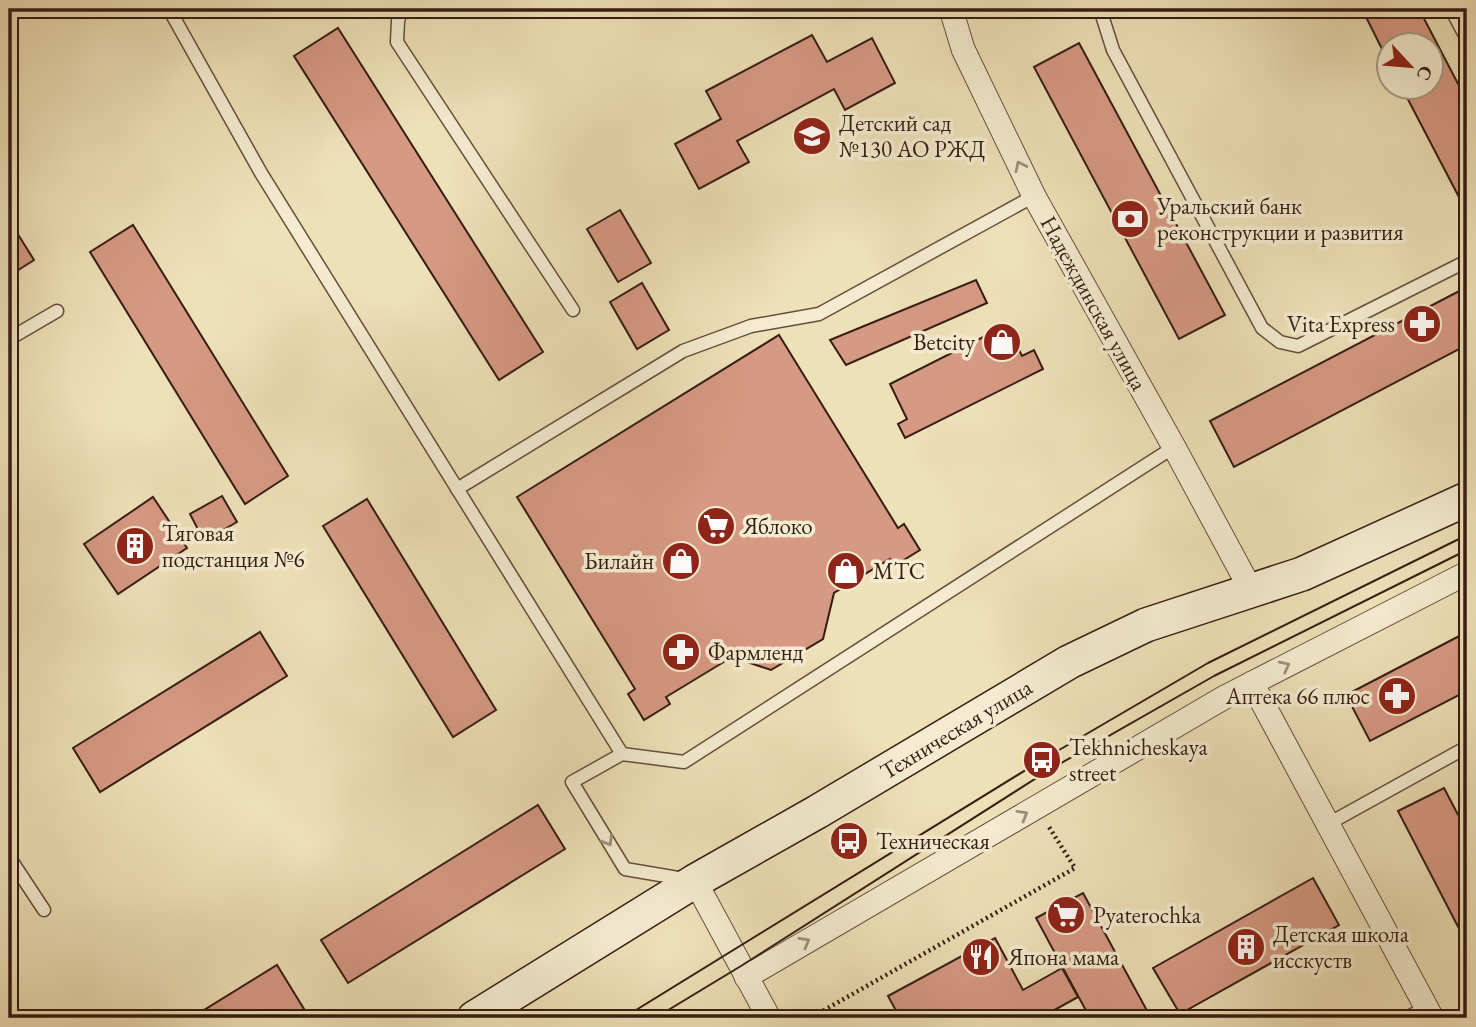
<svg xmlns="http://www.w3.org/2000/svg" width="1476" height="1027" font-family="'EB Garamond',serif">
	<style>
		.building { fill: #d69983; stroke: #361d13; stroke-width: 2 }
		.lines { fill: none; stroke-linecap: round; stroke-linejoin: round }
		.service-casing { stroke: #644e3c; stroke-width: 15 }
		.minor-casing { stroke: #644e3c; stroke-width: 25 }
		.secondary-casing { stroke: #361d13; stroke-width: 36 }
		.path { stroke: #361d13; stroke-width: 4.5; stroke-dasharray: 2 3.5; stroke-linecap: butt }
		.service { stroke: #f4ebd0; stroke-width: 12 }
		.minor { stroke: #f4ebd0; stroke-width: 23 }
		.secondary { stroke: #f4ebd0; stroke-width: 33 }
		.tram { stroke: #361d13; stroke-width: 2 }
		.oneway { stroke: #9e8e7b }
		.labels { text-anchor: middle; stroke-width: 7; stroke-linejoin: round; paint-order: stroke }
		.poi-label { font-size: 23px; fill: #361d13; stroke: #f4ebd0; text-anchor: start }
		.street-label { font-size: 23px; fill: #361d13; stroke: #f4ebd0 }
	</style>
	<rect width="100%" height="100%" fill="#eee0b7"/>
	<filter id="stains"><feTurbulence type="fractalNoise" baseFrequency=".00286" numOctaves="4"/><feColorMatrix values="0 0 0 0 .2 0 0 0 0 .09 0 0 0 0 .02 0 0 0 .5 -.17"/></filter>
	<radialGradient id="worn" r=".72"><stop offset=".6" stop-color="#630" stop-opacity="0"/><stop offset="1" stop-color="#630" stop-opacity=".3"/></radialGradient>
	<g class="building">
		<polygon points="1362,9 1419,9 1467,101 1467,195 1460,199 1402,88 1430,88 1430,46 1388,46 1388,61"/>
		<polygon points="338,28 543,352 499,380 294,56"/>
		<polygon points="812,35 827,62 872,38 895,83 845,110 834,89 737,141 749,162 699,189 675,144 721,119 706,91"/>
		<polygon points="1079,43 1225,315 1179,339 1034,67"/>
		<polygon points="620,210 651,263 618,282 587,229"/>
		<polygon points="9,220 34,260 9,276"/>
		<polygon points="133,225 288,476 245,504 90,252"/>
		<polygon points="976,280 987,303 846,365 830,340"/>
		<polygon points="642,283 669,330 637,349 610,302"/>
		<polygon points="1467,287 1467,345 1234,467 1210,421"/>
		<polygon points="1007,325 1022,356 1034,350 1043,369 905,438 898,424 907,419 890,384"/>
		<polygon points="779,335 898,528 904,524 920,550 894,566 890,559 834,593 823,639 771,670 732,657 666,697 670,704 644,720 628,694 635,689 517,497"/>
		<polygon points="222,496 237,522 204,541 190,514"/>
		<polygon points="153,497 187,548 118,594 84,544"/>
		<polygon points="367,499 496,710 453,737 323,526"/>
		<polygon points="260,632 287,676 100,792 73,748"/>
		<polygon points="1467,632 1467,691 1370,741 1346,695"/>
		<polygon points="1444,788 1467,832 1467,944 1398,811"/>
		<polygon points="538,805 565,849 348,983 321,940"/>
		<polygon points="1313,878 1339,925 1180,1014 1153,968"/>
		<polygon points="1083,893 1151,1018 1090,1018 1036,918"/>
		<polygon points="995,938 1023,990 1062,968 1078,997 1040,1018 900,1018 888,996"/>
		<polygon points="277,965 304,1009 289,1018 191,1018"/>
	</g>
	<g class="lines">
		<defs>
			<g id="service">
				<polyline points="169,9 261,173 622,754 684,762 1174,447"/>
				<polyline points="402,9 398,21 397,42 573,310"/>
				<polyline points="1100,9 1113,50 1262,328 1280,342 1298,346 1467,261"/>
				<polyline points="1451,9 1467,39"/>
				<polyline points="9,339 57,311"/>
				<polyline points="457,489 683,351 751,326 819,314 1034,196"/>
				<polyline points="622,754 572,782 625,869 684,879"/>
				<polyline points="1328,824 1467,747"/>
				<polyline points="9,857 44,910"/>
				<polyline points="1407,1018 1426,1007"/>
			</g>
			<g id="minor">
				<polyline points="951,9 963,49 1034,196 1174,447 1251,590"/>
				<polyline points="1252,683 1432,1018"/>
				<polyline points="695,881 769,1018"/>
				<polyline points="746,977 1225,697 1467,573"/>
			</g>
			<polyline id="secondary" points="474,1018 695,881 817,812 1069,662 1146,625 1302,574 1467,499"/>
		</defs>
		<use href="#service" class="service-casing"/>
		<use href="#minor" class="minor-casing"/>
		<use href="#secondary" class="secondary-casing"/>
		<polyline class="path" points="792,1018 812,1017 1075,868 1049,827"/>
		<use href="#service" class="service"/>
		<use href="#minor" class="minor"/>
		<use href="#secondary" class="secondary"/>
		<g class="tram">
			<polyline points="623,1018 1042,760 1208,663 1467,535"/>
			<polyline points="655,1018 741,966 1049,770 1214,676 1467,550"/>
		</g>
	</g>
	<defs><path id="oneway-chevron" d="M-2-3.5L2.5 0L-2 3.5" fill="none" stroke-width="1.6" stroke-linecap="round" stroke-linejoin="round" transform="scale(1.75)"/></defs>
	<g class="oneway">
		<use href="#oneway-chevron" transform="translate(1020 166) rotate(-116)"/>
		<use href="#oneway-chevron" transform="translate(1285 666) rotate(-27)"/>
		<use href="#oneway-chevron" transform="translate(1023 815) rotate(-30)"/>
		<use href="#oneway-chevron" transform="translate(608 841) rotate(59)"/>
		<use href="#oneway-chevron" transform="translate(805 942) rotate(-30)"/>
	</g>
	<defs>
		<symbol id="school-disc" viewBox="-11 -11 22 22"><circle r="9.5" fill="#8f2418" stroke="#f4ebd0"/><path d="M0-5L7-2L0 1L-7-2ZM-4 1L0 2.5L4 1V4Q0 6-4 4Z" fill="#fff"/></symbol>
		<symbol id="bank-disc" viewBox="-11 -11 22 22"><circle r="9.5" fill="#8f2418" stroke="#f4ebd0"/><path d="M-6-4H6V4H-6ZM0-2.3a2.3 2.3 0 1 0 0 4.6a2.3 2.3 0 1 0 0-4.6Z" fill="#fff"/></symbol>
		<symbol id="pharmacy-disc" viewBox="-11 -11 22 22"><circle r="9.5" fill="#8f2418" stroke="#f4ebd0"/><path d="M-2-6h4v4h4v4h-4v4h-4v-4h-4v-4h4Z" fill="#fff"/></symbol>
		<symbol id="shop-disc" viewBox="-11 -11 22 22"><circle r="9.5" fill="#8f2418" stroke="#f4ebd0"/><path d="M-5-2.5h2.3a2.7 3.5 0 0 1 5.4 0H5L5.5 6h-11ZM-1.5-2.5h3a1.5 2.3 0 0 0-3 0Z" fill="#fff"/></symbol>
		<symbol id="supermarket-disc" viewBox="-11 -11 22 22"><circle r="9.5" fill="#8f2418" stroke="#f4ebd0"/><path d="M-6-5.5h2.5l.6 2H6L4.5 2H-2.5L-4.4-4H-6ZM-1.5 3.2a1.3 1.3 0 1 0 .1 0ZM3 3.2a1.3 1.3 0 1 0 .1 0Z" fill="#fff"/></symbol>
		<symbol id="building-disc" viewBox="-11 -11 22 22"><circle r="9.5" fill="#8f2418" stroke="#f4ebd0"/><path d="M-4-6H4V6H1V3H-1V6H-4ZM-2.5-4.3h1.7v1.8h-1.7ZM.8-4.3h1.7v1.8H.8ZM-2.5-1h1.7V.8h-1.7ZM.8-1h1.7V.8H.8Z" fill="#fff"/></symbol>
		<symbol id="bus-disc" viewBox="-11 -11 22 22"><circle r="9.5" fill="#8f2418" stroke="#f4ebd0"/><path d="M-5-6H5V4H4V6H2V4H-2V6H-4V4H-5ZM-3.5-4V0h7V-4ZM-3.5 1.2v1.5H-2V1.2ZM2 1.2v1.5H3.5V1.2Z" fill="#fff"/></symbol>
		<symbol id="restaurant-disc" viewBox="-11 -11 22 22"><circle r="9.5" fill="#8f2418" stroke="#f4ebd0"/><path d="M-5-6h1v4h1v-4h1v4h1v-4h1v5L-1.5 .5V6h-2V.5L-5-1ZM5-6V6H3V1.5H1.5Q1.5-4 5-6Z" fill="#fff"/></symbol>
	</defs>
	<g fill-rule="evenodd">
		<use href="#school-disc" x="790" y="114" width="44" height="44"/>
		<use href="#bank-disc" x="1108" y="197" width="44" height="44"/>
		<use href="#pharmacy-disc" x="1400" y="302" width="44" height="44"/>
		<use href="#shop-disc" x="980" y="320" width="44" height="44"/>
		<use href="#supermarket-disc" x="694" y="504" width="44" height="44"/>
		<use href="#building-disc" x="113" y="524" width="44" height="44"/>
		<use href="#shop-disc" x="659" y="539" width="44" height="44"/>
		<use href="#shop-disc" x="824" y="549" width="44" height="44"/>
		<use href="#pharmacy-disc" x="659" y="630" width="44" height="44"/>
		<use href="#pharmacy-disc" x="1375" y="674" width="44" height="44"/>
		<use href="#bus-disc" x="1020" y="738" width="44" height="44"/>
		<use href="#bus-disc" x="827" y="819" width="44" height="44"/>
		<use href="#supermarket-disc" x="1044" y="893" width="44" height="44"/>
		<use href="#building-disc" x="1224" y="925" width="44" height="44"/>
		<use href="#restaurant-disc" x="959" y="935" width="44" height="44"/>
	</g>
	<g class="labels">
		<g class="poi-label">
			<text x="839" y="131">Детский сад<tspan x="839" dy="26">№130 АО РЖД</tspan></text>
			<text x="1157" y="214">Уральский банк<tspan x="1157" dy="26">реконструкции и развития</tspan></text>
			<text x="1395" y="332" text-anchor="end">Vita Express</text>
			<text x="975" y="350" text-anchor="end">Betcity</text>
			<text x="743" y="534">Яблоко</text>
			<text x="162" y="541">Тяговая<tspan x="162" dy="26">подстанция №6</tspan></text>
			<text x="654" y="569" text-anchor="end">Билайн</text>
			<text x="873" y="579">МТС</text>
			<text x="708" y="660">Фармленд</text>
			<text x="1370" y="704" text-anchor="end">Аптека 66 плюс</text>
			<text x="1069" y="755">Tekhnicheskaya<tspan x="1069" dy="26">street</tspan></text>
			<text x="876" y="849">Техническая</text>
			<text x="1093" y="923">Pyaterochka</text>
			<text x="1273" y="942">Детская школа<tspan x="1273" dy="26">исскуств</tspan></text>
			<text x="1008" y="965">Япона мама</text>
		</g>
		<g class="street-label">
			<text transform="translate(1094 303) rotate(61)" y="8">Надеждинская улица</text>
			<text transform="translate(956 729) rotate(-31)" y="8">Техническая улица</text>
		</g>
	</g>
	<rect width="1476" height="1027" fill="none" stroke="#eee0b7" stroke-width="35"/>
	<rect x="10" y="10" width="1455" height="1006" fill="none" stroke="#361d13" stroke-width="3.5"/>
	<rect x="18" y="18" width="1441" height="992" fill="none" stroke="#361d13" stroke-width="2"/>
	<g transform="translate(1410 66) rotate(116)"><circle r="33" fill="#f4ebd0" stroke="#a89984" stroke-width="2"/>
	<path d="M0-5L12 26L0 18L-12 26Z" fill="#8f2418"/>
	<text y="-10" font-size="19" font-weight="bold" text-anchor="middle" fill="#361d13">С</text>
	</g>
	<rect width="100%" height="100%" filter="url(#stains)"/>
	<rect width="100%" height="100%" fill="url(#worn)"/>
</svg>
